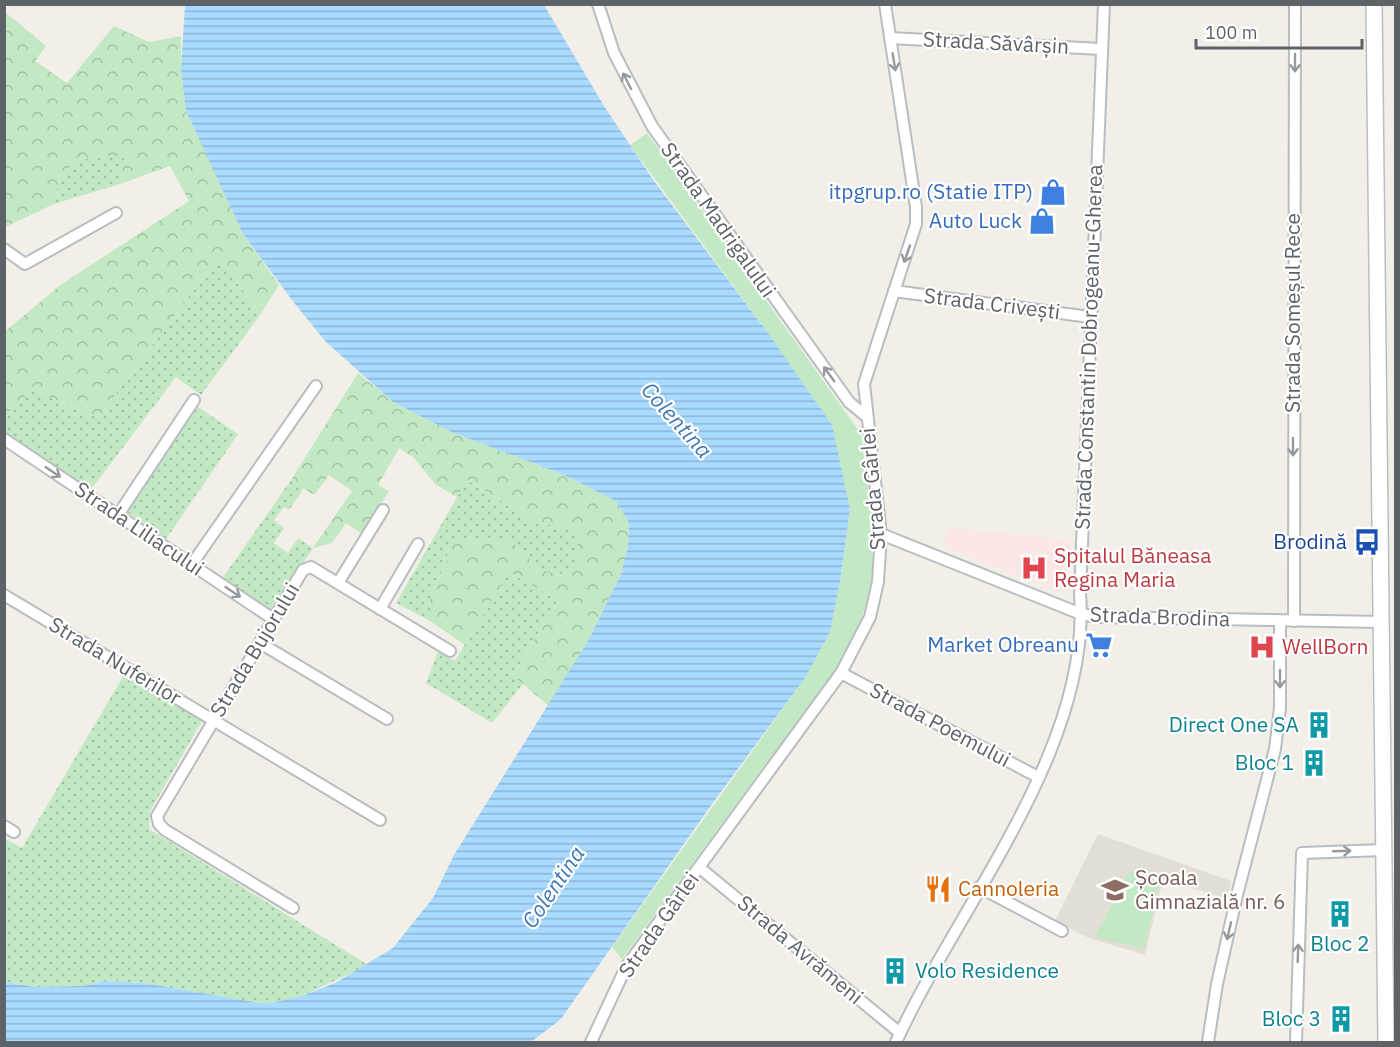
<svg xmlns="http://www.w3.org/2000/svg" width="1400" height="1047" font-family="'IBM Plex Sans',sans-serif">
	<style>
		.education { fill: #e1ded5 }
		.medical { fill: #fde7e5 }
		.grass { fill: url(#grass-dots) }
		.forest { fill: url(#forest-crowns) }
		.park { fill: #c3e9c4 }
		.water { fill: url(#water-rules) }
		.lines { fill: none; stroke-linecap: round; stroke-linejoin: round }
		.street-casing { stroke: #b9bdc1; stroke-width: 14 }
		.secondary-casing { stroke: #babec3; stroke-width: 18 }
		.street { stroke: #fff; stroke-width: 10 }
		.secondary { stroke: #fff; stroke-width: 15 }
		.oneway { stroke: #969a9d }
		.labels { text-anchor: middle; stroke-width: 4.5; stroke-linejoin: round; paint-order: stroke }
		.street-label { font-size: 21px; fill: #5e6368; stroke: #fff }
		.shop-label { font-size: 21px; fill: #366cbe; stroke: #fff; text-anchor: end }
		.transit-label { font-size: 21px; fill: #164399; stroke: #fff; text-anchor: end }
		.health-label { font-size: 21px; fill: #be3a42; stroke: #fff; text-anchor: start }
		.culture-label { font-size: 21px; fill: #0d838f; stroke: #fff; text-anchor: end }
		.education-label { font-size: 21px; fill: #785e54; stroke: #fff; text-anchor: start }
		.food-label { font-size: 21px; fill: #c56008; stroke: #fff; text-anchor: start }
		.water-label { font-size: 22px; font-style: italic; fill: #4179b6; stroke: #fff }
	</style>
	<defs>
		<pattern id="grass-dots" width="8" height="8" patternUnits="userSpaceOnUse" patternTransform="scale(1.5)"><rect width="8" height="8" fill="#c3e9c4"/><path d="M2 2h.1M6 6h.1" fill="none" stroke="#a2c0a3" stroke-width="1.8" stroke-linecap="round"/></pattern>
		<pattern id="forest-crowns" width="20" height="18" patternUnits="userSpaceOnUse" patternTransform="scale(1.5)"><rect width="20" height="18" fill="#c3e9c4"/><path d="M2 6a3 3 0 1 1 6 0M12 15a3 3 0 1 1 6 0" fill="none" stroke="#a2c0a3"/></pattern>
		<pattern id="water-rules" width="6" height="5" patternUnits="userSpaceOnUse" patternTransform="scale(1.5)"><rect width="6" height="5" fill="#a9daff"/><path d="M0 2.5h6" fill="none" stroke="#8db4d2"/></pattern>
	</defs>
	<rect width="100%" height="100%" fill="#f1efe7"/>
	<polygon class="education" points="1098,834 1231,881 1227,899 1163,879 1145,955 1089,938 1055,921"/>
	<polygon class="medical" points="948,528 1071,540 1067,590 1060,592 944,547"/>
	<g class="grass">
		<polygon points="114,156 125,158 120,184 54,204 60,175 80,159"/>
		<polygon points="219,256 260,315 201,395 176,377 90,491 5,433 5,416 33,390 98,418"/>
		<polygon points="195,405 238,434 166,539 127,512"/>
		<polygon points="291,480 304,488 289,510 284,507 274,520 284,528 274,543 288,553 298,538 313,548 271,612 222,579"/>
		<polygon points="467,480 508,505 526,523 578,527 579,564 559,575 536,569 524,553 449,543 447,560 430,597 430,621 396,603"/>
		<polygon points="509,572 558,600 513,676 523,684 492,723 426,683 438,651 455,661"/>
		<polygon points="124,675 202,721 150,811 149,829 368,965 302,996 266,1004 144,983 104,981 84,986 34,987 5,982 4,838 22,848"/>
	</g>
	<g class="forest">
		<polygon points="5,12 46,46 35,61 67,83 114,26 149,42 181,36 181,70 186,111 243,234 279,285 260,315 219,256 98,418 33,390 5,416 5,329 7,330 59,286 189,201 170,166 120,184 125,158 114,156 80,159 60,175 54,204 5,227"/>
		<path d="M358 373 393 402 454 433 564 475 616 501 629 523 628 547 621 574 588 641 549 706 513 676 558 600 509 572 465 645 430 621V597L447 560 449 543C475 537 505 532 525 553 542 571 534 568 559 575L578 564V527L526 523 508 505 468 480 457 497 435 484 413 457 399 448 378 485 389 491 362 534 346 523 332 543 313 548 352 491 329 475 314 495 291 480Z"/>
	</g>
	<g class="park">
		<polygon points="647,133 861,434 871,512 873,568 870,592 860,622 837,668 622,959 612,947 805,678 830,632 840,583 850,509 768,333 630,145"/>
		<polygon points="1130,871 1160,879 1144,949 1095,937"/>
	</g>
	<polygon class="water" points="185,5 544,5 604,106 654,181 768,333 832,425 850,509 840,583 830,632 805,678 712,804 561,1019 531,1042 5,1042 5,982 34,987 84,986 104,981 144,983 266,1004 302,996 335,983 393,948 433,898 454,855 588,641 621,574 628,547 629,523 616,501 564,475 454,433 393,402 326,342 295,304 243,234 186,111 181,70"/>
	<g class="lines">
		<defs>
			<g id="street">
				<polyline points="598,4 614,53 652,126 849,402 867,417"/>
				<polyline points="890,38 1101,49"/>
				<polyline points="4,249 25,264 116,213"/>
				<polyline points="894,291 1090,317"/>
				<polyline points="4,439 273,619"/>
				<polyline points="118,515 194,400"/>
				<polyline points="881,534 1081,614 1097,617 1381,622"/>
				<polyline points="192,564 316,386"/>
				<polyline points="338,583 383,510"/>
				<polyline points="4,595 380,820"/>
				<polyline points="380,609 418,544"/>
				<polyline points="1294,621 1295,4"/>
				<polyline points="260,643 387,719"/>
				<polyline points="841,673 1038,777"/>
				<polyline points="4,826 14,832"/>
				<polyline points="700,868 900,1033"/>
				<polyline points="979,887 1062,931"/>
				<polyline points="293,908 165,830 159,824 157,816 303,570 311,567 450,651"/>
				<polyline points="591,1042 626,967 841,673 870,617 878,582 881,534 864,384 916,224 916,207 885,4"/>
				<path d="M896 1042C958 906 1092 748 1080 594L1104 4"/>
				<polyline points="1208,1042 1217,984 1237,895 1275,749 1280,708 1280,621"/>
				<polyline points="1296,1042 1302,853 1383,850"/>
			</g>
			<polyline id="secondary" points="1374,4 1386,1042"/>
		</defs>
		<use href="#street" class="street-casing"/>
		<use href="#secondary" class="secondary-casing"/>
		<use href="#street" class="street"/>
		<use href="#secondary" class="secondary"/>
	</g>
	<defs><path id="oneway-shaft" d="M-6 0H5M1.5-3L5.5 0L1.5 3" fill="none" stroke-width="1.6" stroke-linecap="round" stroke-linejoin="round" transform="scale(1.5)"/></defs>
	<g class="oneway">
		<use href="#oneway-shaft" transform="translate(894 62) rotate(81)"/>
		<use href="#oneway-shaft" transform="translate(1295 63) rotate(90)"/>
		<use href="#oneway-shaft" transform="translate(627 81) rotate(-117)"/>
		<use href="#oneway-shaft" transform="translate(907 254) rotate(109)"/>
		<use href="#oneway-shaft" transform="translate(829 374) rotate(-126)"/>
		<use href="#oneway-shaft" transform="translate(1293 447) rotate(90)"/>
		<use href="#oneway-shaft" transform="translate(53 472) rotate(34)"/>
		<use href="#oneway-shaft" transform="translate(233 592) rotate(34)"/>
		<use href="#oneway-shaft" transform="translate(1280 679) rotate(90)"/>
		<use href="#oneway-shaft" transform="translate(1342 851) rotate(-2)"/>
		<use href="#oneway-shaft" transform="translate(1229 931) rotate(103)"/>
		<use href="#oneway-shaft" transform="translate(1298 953) rotate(-88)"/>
	</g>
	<defs>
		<symbol id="shop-bare" viewBox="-9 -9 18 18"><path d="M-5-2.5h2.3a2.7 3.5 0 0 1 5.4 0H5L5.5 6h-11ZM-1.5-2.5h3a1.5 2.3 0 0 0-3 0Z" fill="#3f7fe0" stroke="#fff" stroke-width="2.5" paint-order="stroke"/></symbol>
		<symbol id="bus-bare" viewBox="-9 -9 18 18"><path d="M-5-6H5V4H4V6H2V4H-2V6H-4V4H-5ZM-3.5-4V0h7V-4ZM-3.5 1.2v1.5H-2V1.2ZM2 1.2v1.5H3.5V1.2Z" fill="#1a4fb4" stroke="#fff" stroke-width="2.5" paint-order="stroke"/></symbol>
		<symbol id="hospital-bare" viewBox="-9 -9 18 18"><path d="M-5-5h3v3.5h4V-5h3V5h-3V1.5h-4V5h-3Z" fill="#e0444e" stroke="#fff" stroke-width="2.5" paint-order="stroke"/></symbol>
		<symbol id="supermarket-bare" viewBox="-9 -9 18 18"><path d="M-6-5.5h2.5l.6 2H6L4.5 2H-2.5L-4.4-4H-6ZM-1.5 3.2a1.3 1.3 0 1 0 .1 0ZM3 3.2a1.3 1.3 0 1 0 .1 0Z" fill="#3f7fe0" stroke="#fff" stroke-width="2.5" paint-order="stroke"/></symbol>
		<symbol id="building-bare" viewBox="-9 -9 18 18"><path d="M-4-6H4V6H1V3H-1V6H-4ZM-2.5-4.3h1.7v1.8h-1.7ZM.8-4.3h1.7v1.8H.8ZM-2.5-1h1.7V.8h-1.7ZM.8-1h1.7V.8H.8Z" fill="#0f9aa8" stroke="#fff" stroke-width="2.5" paint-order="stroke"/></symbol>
		<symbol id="restaurant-bare" viewBox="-9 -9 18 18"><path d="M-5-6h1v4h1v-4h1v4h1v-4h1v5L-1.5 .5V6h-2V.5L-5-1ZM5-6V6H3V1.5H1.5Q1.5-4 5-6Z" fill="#e8710a" stroke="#fff" stroke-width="2.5" paint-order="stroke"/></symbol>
		<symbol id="school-bare" viewBox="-9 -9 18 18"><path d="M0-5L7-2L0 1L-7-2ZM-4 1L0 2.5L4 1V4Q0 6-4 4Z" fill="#8d6e63" stroke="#fff" stroke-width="2.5" paint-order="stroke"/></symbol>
	</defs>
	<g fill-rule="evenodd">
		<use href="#shop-bare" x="1034" y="173" width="38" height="38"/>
		<use href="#shop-bare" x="1023" y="202" width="38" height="38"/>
		<use href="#bus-bare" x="1348" y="523" width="38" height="38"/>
		<use href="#hospital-bare" x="1015" y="549" width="38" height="38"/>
		<use href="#supermarket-bare" x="1080" y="626" width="38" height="38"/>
		<use href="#hospital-bare" x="1243" y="628" width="38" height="38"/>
		<use href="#building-bare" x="1300" y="706" width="38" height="38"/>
		<use href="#building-bare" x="1295" y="744" width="38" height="38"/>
		<use href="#restaurant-bare" x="919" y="870" width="38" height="38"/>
		<use href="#school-bare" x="1096" y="871" width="38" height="38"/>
		<use href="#building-bare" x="1321" y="895" width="38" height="38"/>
		<use href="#building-bare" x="876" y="952" width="38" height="38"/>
		<use href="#building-bare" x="1322" y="1000" width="38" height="38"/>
	</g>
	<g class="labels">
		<g class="street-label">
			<text transform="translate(996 43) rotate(3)" y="7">Strada Săvârșin</text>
			<text transform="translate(718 220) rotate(55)" y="7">Strada Madrigalului</text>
			<text transform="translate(992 304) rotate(7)" y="7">Strada Crivești</text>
			<text transform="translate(1293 313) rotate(-90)" y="7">Strada Someșul Rece</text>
			<text transform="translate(1089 347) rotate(-88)" y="7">Strada Constantin Dobrogeanu-Gherea</text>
			<text transform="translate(873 489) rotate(-95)" y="7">Strada Gârlei</text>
			<text transform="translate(139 529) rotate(34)" y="7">Strada Liliacului</text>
			<text transform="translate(1160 617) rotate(2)" y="7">Strada Brodina</text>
			<text transform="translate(255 650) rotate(-59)" y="7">Strada Bujorului</text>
			<text transform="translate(115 661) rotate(31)" y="7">Strada Nuferilor</text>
			<text transform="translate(940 725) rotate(28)" y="7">Strada Poemului</text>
			<text transform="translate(659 925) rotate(-55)" y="7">Strada Gârlei</text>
			<text transform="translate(800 950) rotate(40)" y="7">Strada Avrămeni</text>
		</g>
		<g class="shop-label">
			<text x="1033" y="199">itpgrup.ro (Statie ITP)</text>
			<text x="1022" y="228">Auto Luck</text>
			<text x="1079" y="652">Market Obreanu</text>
		</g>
		<g class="transit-label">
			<text x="1347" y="549">Brodină</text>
		</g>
		<g class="health-label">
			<text x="1054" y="563">Spitalul Băneasa<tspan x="1054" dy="24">Regina Maria</tspan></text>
			<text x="1282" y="654">WellBorn</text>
		</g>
		<g class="culture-label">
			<text x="1299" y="732">Direct One SA</text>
			<text x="1294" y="770">Bloc 1</text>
			<text x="1340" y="951" text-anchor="middle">Bloc 2</text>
			<text x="915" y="978" text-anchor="start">Volo Residence</text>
			<text x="1321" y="1026">Bloc 3</text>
		</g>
		<g class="education-label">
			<text x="1135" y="885">Școala<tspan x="1135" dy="24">Gimnazială nr. 6</tspan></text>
		</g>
		<g class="food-label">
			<text x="958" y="896">Cannoleria</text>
		</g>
		<g class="water-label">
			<text transform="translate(677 420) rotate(48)" y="8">Colentina</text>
			<text transform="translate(553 887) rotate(-56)" y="8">Colentina</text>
		</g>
	</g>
	<rect width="1400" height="1047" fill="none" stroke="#5e6368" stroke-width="12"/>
	<path d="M1196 39v9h166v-9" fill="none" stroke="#5e6368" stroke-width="3"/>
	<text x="1205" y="39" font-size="18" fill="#5e6368" stroke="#ffffff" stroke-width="4.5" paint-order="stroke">100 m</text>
</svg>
